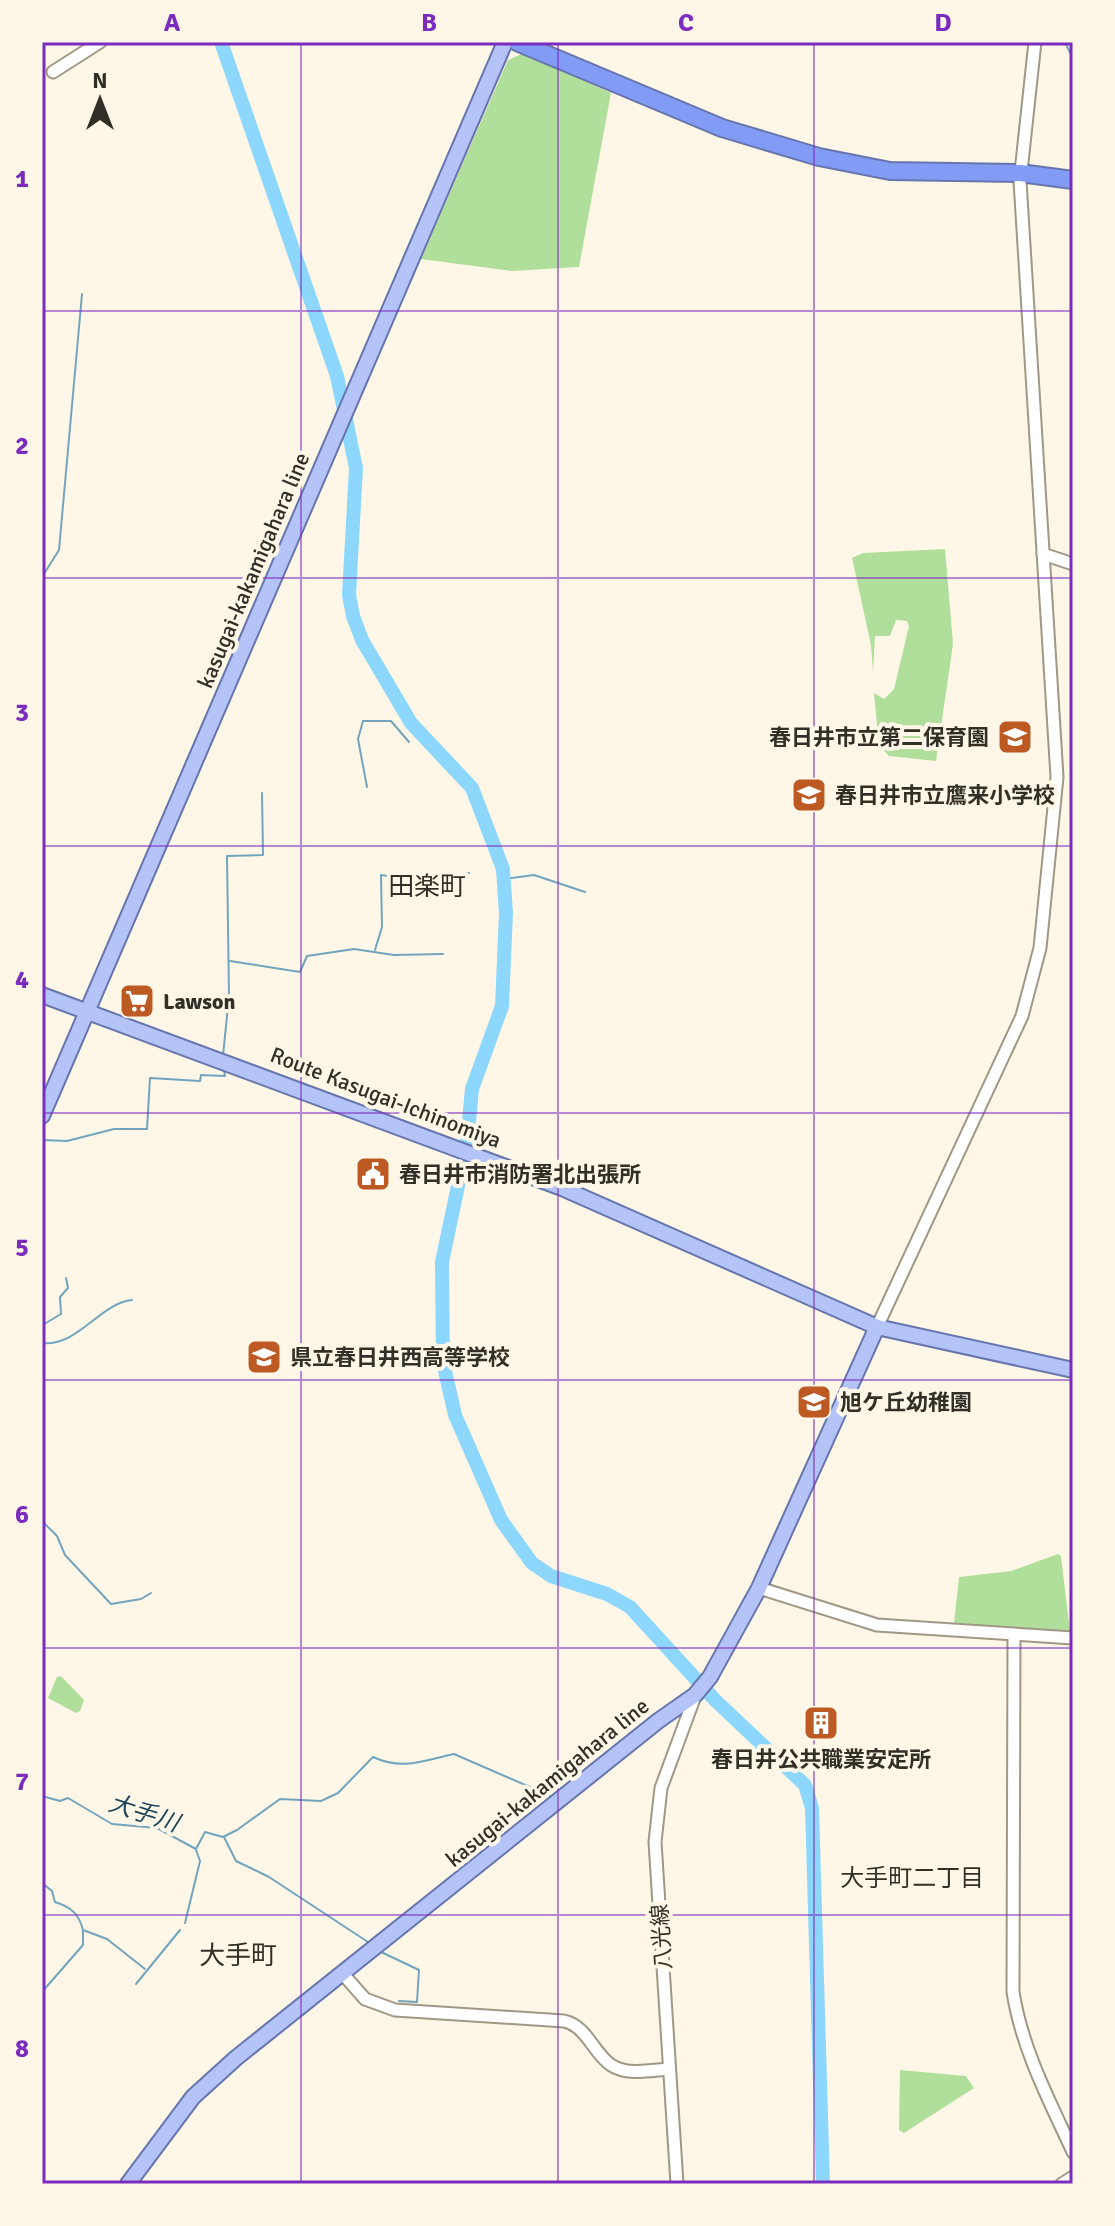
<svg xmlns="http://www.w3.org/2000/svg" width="1115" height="2226" font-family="Signika,'Noto Sans JP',sans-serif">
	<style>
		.green { fill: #b0df9c }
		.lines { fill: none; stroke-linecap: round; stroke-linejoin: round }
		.stream { stroke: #72a5bd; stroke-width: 2 }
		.river { stroke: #8dd7fd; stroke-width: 14 }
		.minor-casing { stroke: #a09885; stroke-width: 15 }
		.major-casing { stroke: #6676ad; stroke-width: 18 }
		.highway-casing { stroke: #6676ad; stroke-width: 20 }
		.minor { stroke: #fff; stroke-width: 11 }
		.major { stroke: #b4c4f9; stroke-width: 14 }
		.highway { stroke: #829cf5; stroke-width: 16 }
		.grid { fill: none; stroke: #7b2cbf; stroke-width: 2; stroke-opacity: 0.55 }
		.labels { text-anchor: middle; stroke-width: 8; stroke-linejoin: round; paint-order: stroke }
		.street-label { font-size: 22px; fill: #322f27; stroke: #fef7e7 }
		.poi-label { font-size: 22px; font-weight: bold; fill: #322f27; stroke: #fef7e7; text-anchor: start }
		.water-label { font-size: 24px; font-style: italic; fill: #1b4559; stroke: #fef7e7 }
		.neighbourhood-label { font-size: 24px; fill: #322f27; stroke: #fef7e7 }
		.quarter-label { font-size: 26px; fill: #322f27; stroke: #fef7e7 }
		.neatline { fill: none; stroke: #7b2cbf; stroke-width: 3 }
		.grid-label { font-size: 26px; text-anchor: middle; font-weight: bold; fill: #7b2cbf }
	</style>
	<rect width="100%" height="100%" fill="#fef7e7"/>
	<g class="green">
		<polygon points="524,53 611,93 579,267 512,271 421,259 508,60"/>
		<polygon points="945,549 953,644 936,761 889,756 879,745 874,693 884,699 894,689 909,626 907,621 896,620 890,636 875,636 873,672 871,645 852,558 863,553"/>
		<polygon points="1058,1554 1061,1556 1070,1632 1066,1635 954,1623 959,1577 1011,1571"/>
		<polygon points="61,1676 84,1700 80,1711 76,1713 48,1698 57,1677"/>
		<polygon points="900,2070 966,2076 974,2088 904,2133 899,2130"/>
	</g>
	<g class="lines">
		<g class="stream">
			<polyline points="1065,42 1073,59"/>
			<polyline points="42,577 59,550 82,294"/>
			<polyline points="367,787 358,739 363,721 391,721 409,742"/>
			<polyline points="504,879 534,875 585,892"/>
			<polyline points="375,950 382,927 381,875 438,884 440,872 461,876 469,873"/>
			<polyline points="230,961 300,972 307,956 354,949 394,955 443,954"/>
			<polyline points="223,1056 229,996 227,856 263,855 262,793"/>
			<polyline points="42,1140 67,1141 114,1129 147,1129 150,1078 200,1081 201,1075 225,1076 224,1070"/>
			<polyline points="42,1320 43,1323"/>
			<polyline points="46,1323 61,1314 60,1297 68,1288 66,1278"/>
			<path d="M42 1343C78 1347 100 1303 132 1300"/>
			<polyline points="42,1521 57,1536 65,1555 111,1604 141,1599 151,1593"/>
			<path d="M42 1796 60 1801 68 1798 112 1824 157 1828 196 1849 205 1832 223 1837 237 1830 280 1799 321 1801 338 1793 373 1757C403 1771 425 1760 454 1754L553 1797"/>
			<polyline points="224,1837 236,1861 269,1877 371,1944"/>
			<path d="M42 1883 52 1891 55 1902C71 1907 79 1914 83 1930L107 1939 145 1969"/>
			<polyline points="185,1923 200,1861 196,1850"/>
			<polyline points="379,1951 419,1970 417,2002 399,2001"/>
			<polyline points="136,1984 180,1930"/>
			<polyline points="42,1992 83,1945 83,1931"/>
		</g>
		<polyline class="river" points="221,42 337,376 356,468 349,595 353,616 362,640 411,723 472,788 503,869 506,913 502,1006 472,1089 467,1143 442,1262 443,1362 455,1415 501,1520 532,1563 551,1576 607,1594 630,1607 715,1700 805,1785 812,1808 823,2184"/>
		<defs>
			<g id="minor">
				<polyline points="53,72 100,42"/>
				<polyline points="1043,554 1073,564"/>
				<polyline points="877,1327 1022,1016 1040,948 1057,777 1020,181 1035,42"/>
				<polyline points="759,1588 877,1625 1073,1638"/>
				<path d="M1014 1636 1013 1992C1022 2049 1049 2100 1073 2152"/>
				<path d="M343 1974 365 1999 395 2010 564 2021C587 2026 593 2053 611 2065 627 2076 652 2070 669 2069"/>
				<polyline points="677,2184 655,1842 661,1788 695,1696"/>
				<polyline points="1062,2184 1073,2177"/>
			</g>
			<g id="major">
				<polyline points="42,995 562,1188 877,1327 1073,1370"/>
				<polyline points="42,1116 505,42"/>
				<polyline points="128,2184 193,2097 236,2058 658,1721 695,1695 710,1677 759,1588 877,1327"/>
			</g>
			<polyline id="highway" points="517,42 722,128 819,157 890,171 1020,173 1073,180"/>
		</defs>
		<use href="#minor" class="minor-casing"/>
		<use href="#major" class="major-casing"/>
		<use href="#highway" class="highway-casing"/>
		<use href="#minor" class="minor"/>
		<use href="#major" class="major"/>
		<use href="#highway" class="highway"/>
	</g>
	<path class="grid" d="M301 42V2184M558 42V2184M814 42V2184M42 311H1073M42 578H1073M42 846H1073M42 1113H1073M42 1380H1073M42 1648H1073M42 1915H1073"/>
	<defs>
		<symbol id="school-square" viewBox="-11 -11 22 22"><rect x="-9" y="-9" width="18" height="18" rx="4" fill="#bd5a23" stroke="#fef7e7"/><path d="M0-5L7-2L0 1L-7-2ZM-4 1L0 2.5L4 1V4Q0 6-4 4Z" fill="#fff"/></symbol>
		<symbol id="supermarket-square" viewBox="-11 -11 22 22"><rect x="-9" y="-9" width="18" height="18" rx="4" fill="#bd5a23" stroke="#fef7e7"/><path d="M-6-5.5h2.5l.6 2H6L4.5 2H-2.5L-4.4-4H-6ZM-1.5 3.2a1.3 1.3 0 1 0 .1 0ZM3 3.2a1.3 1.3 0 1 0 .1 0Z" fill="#fff"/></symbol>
		<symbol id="civic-square" viewBox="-11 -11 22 22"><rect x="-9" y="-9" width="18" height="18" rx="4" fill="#bd5a23" stroke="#fef7e7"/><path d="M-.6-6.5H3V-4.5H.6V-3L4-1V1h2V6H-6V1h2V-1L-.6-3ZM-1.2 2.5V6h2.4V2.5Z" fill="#fff"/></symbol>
		<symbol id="building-square" viewBox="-11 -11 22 22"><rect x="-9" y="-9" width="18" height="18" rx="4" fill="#bd5a23" stroke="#fef7e7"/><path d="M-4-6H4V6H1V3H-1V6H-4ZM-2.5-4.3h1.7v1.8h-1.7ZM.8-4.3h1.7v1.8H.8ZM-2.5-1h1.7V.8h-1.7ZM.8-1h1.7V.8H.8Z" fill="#fff"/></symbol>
	</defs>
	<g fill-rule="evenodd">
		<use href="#school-square" x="995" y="717" width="40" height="40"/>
		<use href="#school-square" x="789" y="775" width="40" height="40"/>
		<use href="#supermarket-square" x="117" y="981" width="40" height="40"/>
		<use href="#civic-square" x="353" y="1154" width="40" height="40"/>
		<use href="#school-square" x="244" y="1337" width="40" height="40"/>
		<use href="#school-square" x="794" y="1382" width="40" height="40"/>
		<use href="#building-square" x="801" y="1703" width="40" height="40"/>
	</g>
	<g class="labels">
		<g class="street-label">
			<text transform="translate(253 570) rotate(-67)" y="8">kasugai-kakamigahara line</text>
			<text transform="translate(386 1097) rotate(21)" y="8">Route Kasugai-Ichinomiya</text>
			<text transform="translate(547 1782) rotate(-39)" y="8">kasugai-kakamigahara line</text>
			<text transform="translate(661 1937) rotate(-94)" y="8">八光線</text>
		</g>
		<g class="poi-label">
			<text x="989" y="745" text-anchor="end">春日井市立第二保育園</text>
			<text x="835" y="803">春日井市立鷹来小学校</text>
			<text x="163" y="1009">Lawson</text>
			<text x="399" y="1182">春日井市消防署北出張所</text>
			<text x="290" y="1365">県立春日井西高等学校</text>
			<text x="840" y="1410">旭ケ丘幼稚園</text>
			<text x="821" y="1767" text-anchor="middle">春日井公共職業安定所</text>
		</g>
		<g class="water-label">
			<text transform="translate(144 1813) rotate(18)" y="8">大手川</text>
		</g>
		<g class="neighbourhood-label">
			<text x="912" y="1886">大手町二丁目</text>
		</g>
		<g class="quarter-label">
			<text x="427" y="895">田楽町</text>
			<text x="238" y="1964">大手町</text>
		</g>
	</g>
	<rect width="1115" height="2226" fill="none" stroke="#fef7e7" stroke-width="88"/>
	<g transform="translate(100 100)" stroke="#fef7e7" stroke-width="6" paint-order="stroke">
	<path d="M0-6L14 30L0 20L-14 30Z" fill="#322f27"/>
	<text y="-12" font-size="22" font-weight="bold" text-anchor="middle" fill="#322f27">N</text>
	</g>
	<rect x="44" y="44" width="1027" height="2138" class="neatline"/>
	<g class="grid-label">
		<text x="172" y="31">A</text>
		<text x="429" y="31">B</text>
		<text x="686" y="31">C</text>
		<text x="943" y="31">D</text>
		<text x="22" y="187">1</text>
		<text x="22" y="454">2</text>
		<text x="22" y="721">3</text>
		<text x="22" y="988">4</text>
		<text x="22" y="1256">5</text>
		<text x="22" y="1523">6</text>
		<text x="22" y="1790">7</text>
		<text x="22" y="2057">8</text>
	</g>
</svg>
